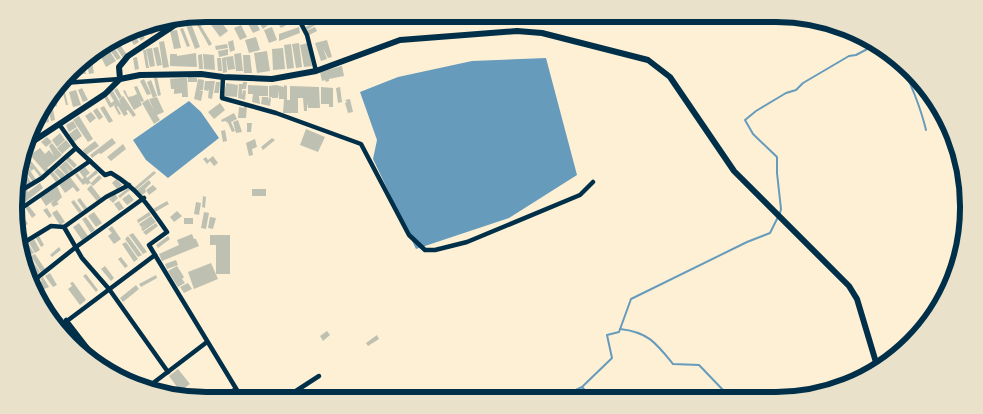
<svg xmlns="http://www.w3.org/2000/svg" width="983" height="414" font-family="Manrope,sans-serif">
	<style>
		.water { fill: #669bbc }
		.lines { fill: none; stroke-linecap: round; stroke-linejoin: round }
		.stream { stroke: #669bbc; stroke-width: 2 }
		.building { fill: #bec0b2 }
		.minor { stroke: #003049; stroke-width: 4.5 }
		.primary { stroke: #003049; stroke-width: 6 }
		.rim { fill: none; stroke: #003049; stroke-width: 6 }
	</style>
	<rect width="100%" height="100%" fill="#fdf0d5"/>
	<g class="water">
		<polygon points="546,58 577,175 509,218 416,249 373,159 377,140 360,92 398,77 472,61"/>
		<polygon points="189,101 201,112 219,138 168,178 146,160 133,140"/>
	</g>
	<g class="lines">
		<g class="stream">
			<path d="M899 59 898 62C909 75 922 113 926 130"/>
			<polyline points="780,213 781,209 777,173 777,157 753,134 745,120 756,111 786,93 796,90 803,83 849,56 856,55 875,45"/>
			<path d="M620 329C648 332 656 343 673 364L699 365 724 391 721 399"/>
			<polyline points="582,387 592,399"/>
			<polyline points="724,391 742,399"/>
			<polyline points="545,399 547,398 551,399"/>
			<polyline points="557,399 582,387 612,358 607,335 619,332 631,299 747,242 770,233 778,217"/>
		</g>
	</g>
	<g class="building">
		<polygon points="203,14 215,14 228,31 220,37"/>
		<polygon points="232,14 241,14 245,19 238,23"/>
		<polygon points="287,14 296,14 277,24 275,20"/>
		<polygon points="304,14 319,14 302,23 299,16"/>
		<polygon points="319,15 320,17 304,26 303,24"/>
		<polygon points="262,16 268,25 263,29 257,19"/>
		<polygon points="294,17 296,20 281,28 279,25"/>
		<polygon points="321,19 322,21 307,30 305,27"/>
		<polygon points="255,20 260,30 253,33 248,24"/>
		<polygon points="163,21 166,26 161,29 156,22"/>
		<polygon points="198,21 212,44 209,46 196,23"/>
		<polygon points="153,23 158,31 151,35 144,25"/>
		<polygon points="191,23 200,47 195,49 186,25"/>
		<polygon points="241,25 247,37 240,40 234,28"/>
		<polygon points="272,27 277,40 269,43 264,30"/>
		<polygon points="299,27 300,33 279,41 279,34"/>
		<polygon points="315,27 317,31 309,35 306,31"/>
		<polygon points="138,28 145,38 141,41 134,30"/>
		<polygon points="183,28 190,46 187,47 180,29"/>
		<polygon points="177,30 181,48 174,49 170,31"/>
		<polygon points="132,31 139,42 134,45 127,34"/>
		<polygon points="256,37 260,50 249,53 245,40"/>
		<polygon points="233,40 235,50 230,52 228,42"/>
		<polygon points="327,40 332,57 328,58 323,48 327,59 321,61 315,43"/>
		<polygon points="164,41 169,67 163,68 159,42"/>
		<polygon points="119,43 127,55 123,58 115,46"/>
		<polygon points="299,43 302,67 296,68 292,44"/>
		<polygon points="308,43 312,66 304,67 300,45"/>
		<polygon points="227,44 228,48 216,50 215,46"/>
		<polygon points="291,44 294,68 287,69 284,45"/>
		<polygon points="114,47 121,58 117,60 110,50"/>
		<polygon points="158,47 162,65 157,66 153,48"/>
		<polygon points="152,48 155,66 150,67 146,49"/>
		<polygon points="283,48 285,69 273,70 272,49"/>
		<polygon points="228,49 228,55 219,57 218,51"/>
		<polygon points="109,50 116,61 106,67 100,55"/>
		<polygon points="143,50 146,50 149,68 146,68"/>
		<polygon points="267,51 270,71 257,73 254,53"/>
		<polygon points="196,53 197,67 170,66 170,54 177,54 177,56"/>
		<polygon points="241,53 243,71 236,71 234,54"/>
		<polygon points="202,54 203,69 199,69 198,55"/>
		<polygon points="203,54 214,55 215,70 204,69"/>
		<polygon points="243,55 250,55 252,73 244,73"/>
		<polygon points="91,56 94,73 89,74 86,58"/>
		<polygon points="233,56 235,69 228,70 226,57"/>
		<polygon points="137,57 139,69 135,70 133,58"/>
		<polygon points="226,57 227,72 223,73 222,58"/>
		<polygon points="217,58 221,58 222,71 218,71"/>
		<polygon points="83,59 86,74 79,74 78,64"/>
		<polygon points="77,65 78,75 72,76 71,72"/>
		<polygon points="342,66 344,76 329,79 329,81 326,82 325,80 322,81 320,72"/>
		<polygon points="157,77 161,95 158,96 154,78"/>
		<polygon points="188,77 197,78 197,82 188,82"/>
		<polygon points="181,78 187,78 188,97 182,97 182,93 174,94 174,89 171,89 170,79"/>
		<polygon points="144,79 151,94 147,95 140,81"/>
		<polygon points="198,79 204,80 203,90 199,90 203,91 201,101 194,99"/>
		<polygon points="151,80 157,96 153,98 147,82"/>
		<polygon points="205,81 215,81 212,99 208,98 209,89 208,91 204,90"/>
		<polygon points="216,82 220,82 219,93 214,93"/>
		<polygon points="243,82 247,82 246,89 242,89 242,95 243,90 246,91 245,100 238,98 239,84 243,84"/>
		<polygon points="226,83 238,85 237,97 224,96"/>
		<polygon points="248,85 268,86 268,96 259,96 260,104 252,102 253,94 248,94"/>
		<polygon points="276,85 284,87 284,85 287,86 287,100 290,100 290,86 319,87 320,108 308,108 307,102 307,111 304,111 303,98 298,98 298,92 298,113 283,113 284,99 279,99 279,90 278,98 272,98 272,93 272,97 269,97 269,86"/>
		<polygon points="137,86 144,101 141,102 139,99 142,105 134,110 123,91 125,90 128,97 133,96 137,94 134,87"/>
		<polygon points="321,87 333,88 333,107 329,107 329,104 321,104"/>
		<polygon points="340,87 342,102 338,103 336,88"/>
		<polygon points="64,88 68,105 66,105 62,89"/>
		<polygon points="82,88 88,100 83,102 78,90"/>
		<polygon points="117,88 122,97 119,99 114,90"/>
		<polygon points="76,90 81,105 73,107 69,92"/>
		<polygon points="113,91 121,105 119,100 123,96 136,115 133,117 128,110 126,111 128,114 124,116 118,106 117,107 121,114 119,115 114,106 116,104 110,108 104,97 107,96 111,103 114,101 109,93"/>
		<polygon points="54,93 55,93 57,106 53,107 52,95"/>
		<polygon points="157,97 164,112 157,115 160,120 154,124 142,103 148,99 154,110 149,99"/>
		<polygon points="262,97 268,97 268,101 269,97 271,98 270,106 261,104"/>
		<polygon points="350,99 353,112 348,113 345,103 347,102 345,100"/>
		<polygon points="220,103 225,110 214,119 208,112"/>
		<polygon points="52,104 55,120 51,121 47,105"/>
		<polygon points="104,106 113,121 109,123 100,108"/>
		<polygon points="244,106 247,106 246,118 238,118 239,107 244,108"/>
		<polygon points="42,107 47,107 49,122 45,123"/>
		<polygon points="97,108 103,117 99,120 93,111"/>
		<polygon points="91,112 96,118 90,123 85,116"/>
		<polygon points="234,113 237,119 231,122 235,131 232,132 228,123 225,121 222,122 221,120"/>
		<polygon points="79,116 93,139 88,142 73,120"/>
		<polygon points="238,120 242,132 236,133 233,122"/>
		<polygon points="73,121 77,127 69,132 66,125"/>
		<polygon points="247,123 252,123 251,132 247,132"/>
		<polygon points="77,128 82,136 74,142 69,134"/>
		<polygon points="306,129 325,137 318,152 300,145"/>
		<polygon points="225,130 227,141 223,142 221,131"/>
		<polygon points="60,133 65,140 57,147 52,140"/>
		<polygon points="47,137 52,142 46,147 41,142"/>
		<polygon points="112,138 116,143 101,154 99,153 92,158 90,155"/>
		<polygon points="272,138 275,140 263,150 261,147"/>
		<polygon points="255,139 257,147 252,149 253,155 249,156 246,143"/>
		<polygon points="66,140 71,146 62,154 57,148"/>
		<polygon points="95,141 99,146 86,155 83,150"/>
		<polygon points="52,143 62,155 47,168 49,170 46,173 30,155 40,148 45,154 49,150 54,156 49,146"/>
		<polygon points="123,144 126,149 111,161 107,157"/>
		<polygon points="24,152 42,175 40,177 34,169 31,171 29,167 31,165 22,157"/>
		<polygon points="213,156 218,163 214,166 210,161 207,164 203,159 206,157 208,160"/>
		<polygon points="69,157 77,165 74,168 66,160"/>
		<polygon points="66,161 73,169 70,172 65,166 69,172 66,175 59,167"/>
		<polygon points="28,167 36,180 33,182 24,169"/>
		<polygon points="85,167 90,173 86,176 87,178 96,170 98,173 89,180 91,183 99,175 102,178 93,186 90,183 87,185 86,183 83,185 75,175 77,173 82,179 84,178 79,171"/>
		<polygon points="22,168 31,182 25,186 17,175 17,172"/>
		<polygon points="58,168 65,175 61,179 54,172"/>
		<polygon points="154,171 156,173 136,190 134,188"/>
		<polygon points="53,172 59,179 56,182 50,174"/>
		<polygon points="17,176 23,185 18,189 17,187"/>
		<polygon points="70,177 80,190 77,192 73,187 65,193 59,184"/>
		<polygon points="116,179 122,185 117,189 112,183"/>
		<polygon points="149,180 151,183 145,189 146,192 142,195 137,190"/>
		<polygon points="40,183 43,188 24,203 18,194 26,188 28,192"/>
		<polygon points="91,185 101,198 97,201 87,189"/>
		<polygon points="153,185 157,189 149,195 146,190"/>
		<polygon points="57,186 62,197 57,202 59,204 53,207 51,203 55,199 46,206 40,197"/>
		<polygon points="128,188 130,190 120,198 118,196"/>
		<rect x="252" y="189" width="14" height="7"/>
		<polygon points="17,193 24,204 20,207 16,201"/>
		<polygon points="115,194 118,198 113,203 109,199"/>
		<polygon points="129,194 134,200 127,205 122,199"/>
		<polygon points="203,196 206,197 205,208 202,207"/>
		<polygon points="80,198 88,209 85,211 77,200"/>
		<polygon points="74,200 82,211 79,213 71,202"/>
		<polygon points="119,201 124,208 119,211 114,204"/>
		<polygon points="167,201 169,204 155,212 153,209"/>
		<polygon points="196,202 201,203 199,215 194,214"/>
		<polygon points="28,205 36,215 32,218 25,207"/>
		<polygon points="47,208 52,216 49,218 43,210"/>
		<polygon points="57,210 65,222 60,225 52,213"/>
		<polygon points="21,211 28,224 24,226 17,213"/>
		<polygon points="177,211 182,216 174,222 170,217"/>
		<polygon points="94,212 102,223 96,227 88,216"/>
		<polygon points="149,212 151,215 138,223 137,220"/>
		<polygon points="204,212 209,213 206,229 201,228"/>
		<polygon points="151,216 156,222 143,231 141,229 149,223 142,228 139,224"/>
		<polygon points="86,217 95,230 91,233 82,219"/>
		<polygon points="210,217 216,218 213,229 208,228"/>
		<rect x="184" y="218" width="9" height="6"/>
		<polygon points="79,223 88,236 82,240 73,227"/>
		<polygon points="156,223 158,226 146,235 143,232"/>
		<polygon points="112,226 121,239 114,244 108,236 112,233 108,229"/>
		<polygon points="133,233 147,252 143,254 129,235"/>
		<polygon points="192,234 194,239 196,239 199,246 162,261 159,254 179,245 177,240"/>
		<polygon points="210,235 230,235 230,274 216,274 216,245 210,245"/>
		<polygon points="39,236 44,245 41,247 36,238"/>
		<polygon points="128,236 142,255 138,257 125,239"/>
		<polygon points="168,236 170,239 158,248 156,245"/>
		<polygon points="34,239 40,250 35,253 29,243"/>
		<polygon points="126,242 138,259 134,262 122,244"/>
		<polygon points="28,243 34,253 27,257 21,247"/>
		<polygon points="59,247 61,250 52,257 50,255"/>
		<polygon points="35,254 45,269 41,272 31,256"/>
		<polygon points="30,257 40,272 35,276 25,260"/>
		<polygon points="121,257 128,266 125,268 118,259"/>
		<polygon points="176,260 178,265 167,269 165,264"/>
		<polygon points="211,263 218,279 194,289 188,272"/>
		<polygon points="105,266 114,278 111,281 101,269"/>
		<polygon points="177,266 184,277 182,279 185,283 178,287 168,271"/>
		<polygon points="50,273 57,285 53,287 45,276"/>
		<polygon points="86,274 98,290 96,292 83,276"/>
		<polygon points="156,275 157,278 141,287 139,284"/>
		<polygon points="43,277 49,287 42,290 38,284 42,281 40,279"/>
		<polygon points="73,282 86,300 80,305 68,289 72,286 70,283"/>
		<polygon points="188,283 192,289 184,293 180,287"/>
		<polygon points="136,285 139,289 123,302 120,298"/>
		<polygon points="47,301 60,318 56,322 43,305"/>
		<polygon points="327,331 330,335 323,341 320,336"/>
		<polygon points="377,335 379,339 368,346 366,343"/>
		<polygon points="75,339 82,350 80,352 71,342"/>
		<polygon points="178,369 190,384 180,391 169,376"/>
	</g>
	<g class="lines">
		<g class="minor">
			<polyline points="296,14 307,35 316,71"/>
			<polyline points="223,77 222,98 276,113 361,144 409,235 425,250 435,250 467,242 580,195 593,182"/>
			<polyline points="63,83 120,79"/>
			<path d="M59 124 76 148 105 175 111 173C138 189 149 206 167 232L149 245 155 255"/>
			<polyline points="129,185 106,197 64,227 82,258 109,289 168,372"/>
			<polyline points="17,193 42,178 76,148"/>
			<polyline points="16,212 90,161"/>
			<polyline points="20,245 51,226 64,227"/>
			<polyline points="32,282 76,247 144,198"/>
			<polyline points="66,320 100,364"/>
			<polyline points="59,327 155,255 243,400"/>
			<polyline points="144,390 207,342"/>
			<polyline points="219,400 236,389"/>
			<polyline points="282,400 319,376"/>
		</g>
		<g class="primary">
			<polyline points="120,79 119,67 128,56 187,17"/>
			<polyline points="26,146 105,94 120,79 140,75 201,74 223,77 272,79 316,71 400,40 517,31 542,33 648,60 670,77 734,171 849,286 857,299 878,369"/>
		</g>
	</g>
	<path d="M0 0H983V414H0ZM206 22H776A184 184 0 0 1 960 206V208A184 184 0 0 1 776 392H206A184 184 0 0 1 22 208V206A184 184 0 0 1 206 22Z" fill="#e9e1ca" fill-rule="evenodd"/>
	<path class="rim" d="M206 22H776A184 184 0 0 1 960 206V208A184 184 0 0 1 776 392H206A184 184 0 0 1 22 208V206A184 184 0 0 1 206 22Z"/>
</svg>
